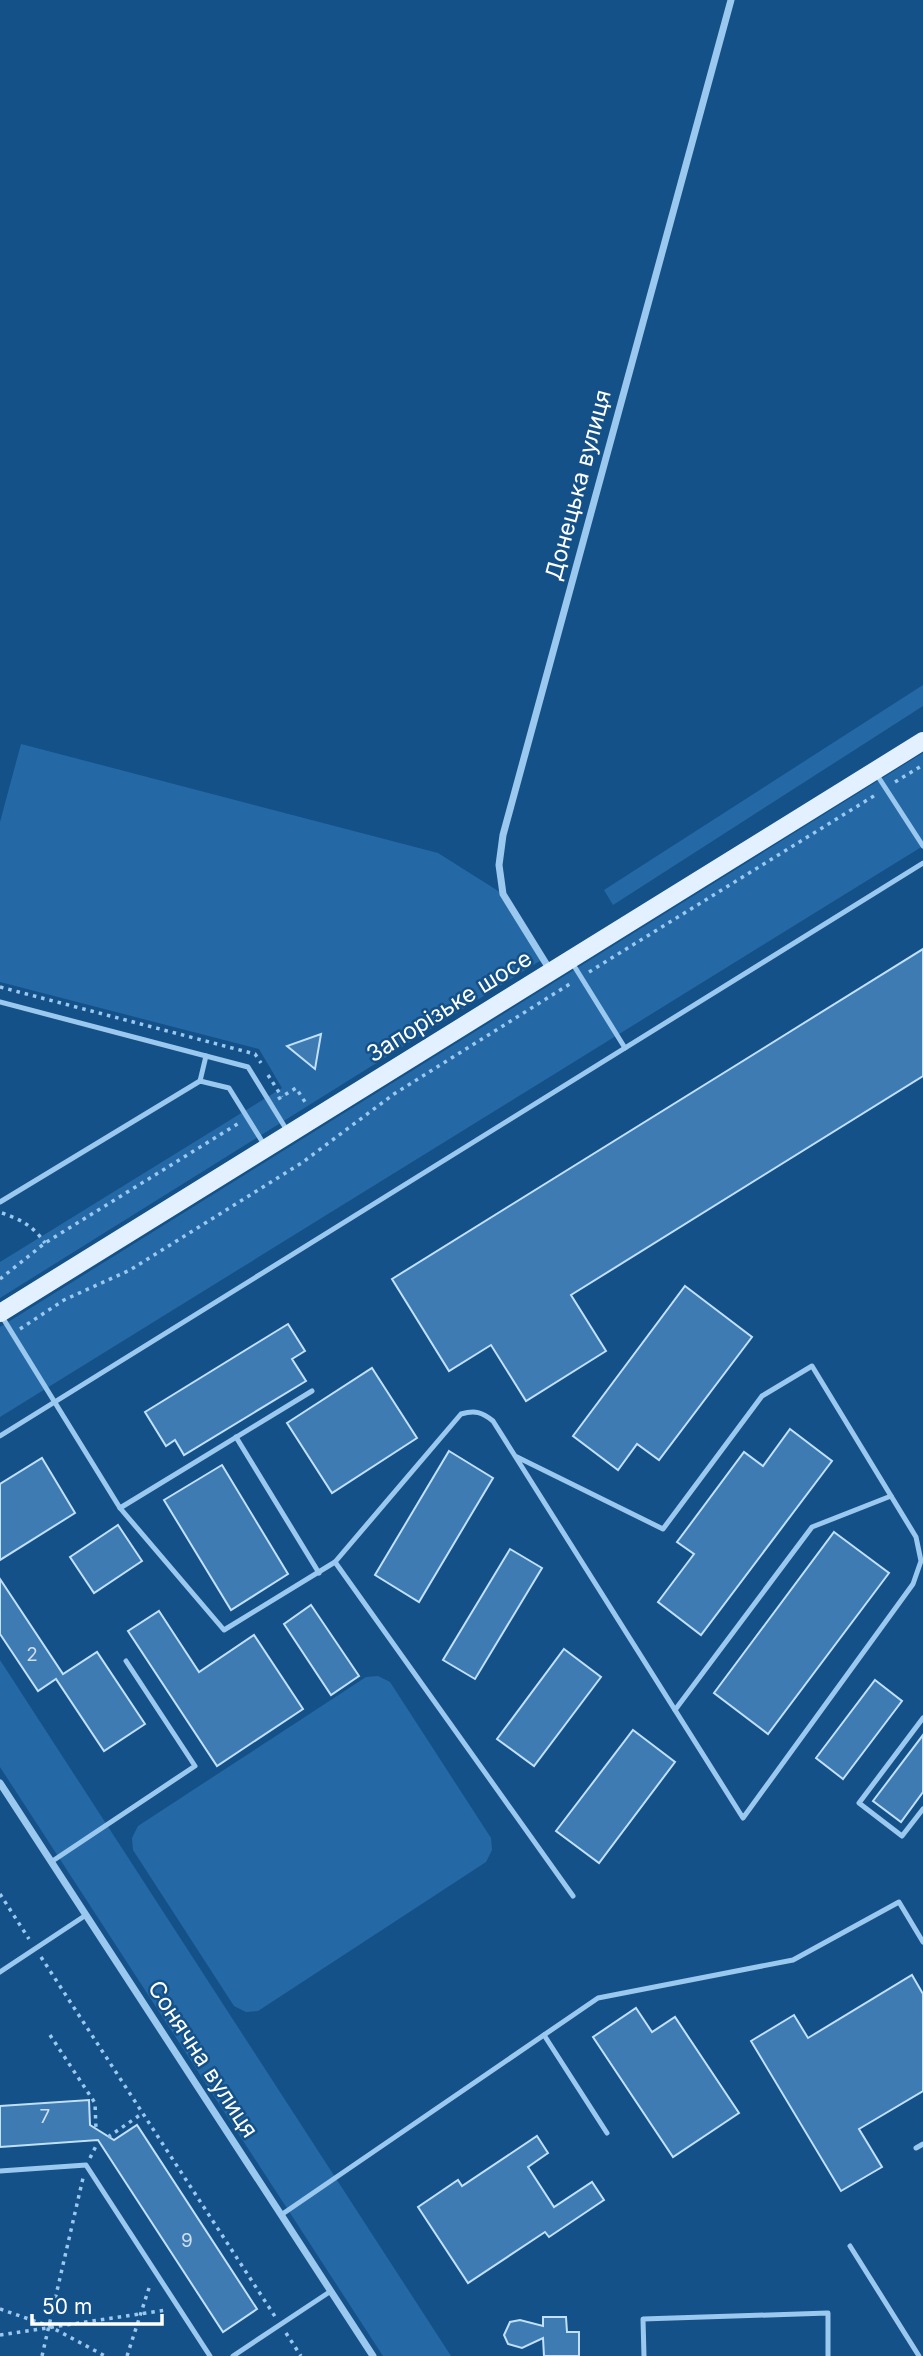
<svg xmlns="http://www.w3.org/2000/svg" width="923" height="2356" font-family="Inter,sans-serif">
	<style>
		.green { fill: #2469a6 }
		.building { fill: #3d7bb2; stroke: #c0e0fb; stroke-width: 2 }
		.lines { fill: none; stroke-linecap: round; stroke-linejoin: round }
		.path { stroke: #9ac8ef; stroke-width: 3.5; stroke-dasharray: 3.5 5; stroke-linecap: butt }
		.service { stroke: #9ac8ef; stroke-width: 5 }
		.minor { stroke: #9ac8ef; stroke-width: 7 }
		.primary { stroke: #e2f0ff; stroke-width: 18 }
		.labels { text-anchor: middle; stroke-width: 5; stroke-linejoin: round; paint-order: stroke }
		.number-label { font-size: 19px; fill: #cedeec }
		.street-label { font-size: 23px; fill: #fff; stroke: #145188 }
	</style>
	<rect width="100%" height="100%" fill="#145188"/>
	<g class="green">
		<polygon points="923,685 923,706 613,905 604,890"/>
		<polygon points="21,744 438,853 503,894 543,959 0,1298 0,1262 282,1088 259,1049 0,982 0,822"/>
		<polygon points="923,753 923,846 0,1417 0,1327"/>
		<polygon points="0,1660 451,2356 383,2356 0,1767"/>
		<polygon points="378,1676 390,1682 491,1838 492,1850 486,1862 258,2011 246,2012 234,2006 133,1850 132,1838 138,1826 366,1677"/>
	</g>
	<g class="building">
		<polygon points="923,949 923,1076 571,1295 606,1351 526,1401 491,1345 449,1371 392,1279"/>
		<polygon points="321,1034 315,1069 287,1046"/>
		<polygon points="685,1286 752,1337 659,1460 637,1444 618,1470 573,1436"/>
		<polygon points="288,1324 305,1351 292,1359 306,1381 184,1455 175,1440 166,1446 145,1412"/>
		<polygon points="372,1368 417,1438 332,1493 287,1423"/>
		<polygon points="790,1429 832,1461 701,1635 658,1602 694,1554 677,1542 744,1452 763,1466"/>
		<polygon points="449,1451 493,1478 419,1602 375,1575"/>
		<polygon points="42,1458 75,1513 0,1560 0,1484"/>
		<polygon points="222,1465 288,1574 231,1610 164,1500"/>
		<polygon points="118,1525 142,1561 94,1593 70,1557"/>
		<polygon points="834,1532 889,1573 768,1734 714,1693"/>
		<polygon points="510,1549 542,1568 475,1679 443,1660"/>
		<polygon points="0,1579 63,1674 97,1652 145,1724 104,1751 56,1679 38,1691 0,1634"/>
		<polygon points="311,1605 359,1676 331,1695 284,1624"/>
		<polygon points="159,1611 199,1672 254,1635 303,1709 217,1766 128,1631"/>
		<polygon points="564,1649 601,1677 534,1766 497,1739"/>
		<polygon points="875,1680 902,1701 843,1779 816,1758"/>
		<polygon points="633,1730 675,1762 599,1863 556,1831"/>
		<polygon points="923,1735 923,1792 901,1822 873,1801"/>
		<polygon points="912,1975 923,1994 923,2091 859,2129 882,2167 841,2191 751,2041 794,2015 808,2038"/>
		<polygon points="636,2008 652,2032 675,2017 739,2113 673,2157 593,2037"/>
		<polygon points="89,2100 90,2125 114,2140 137,2125 257,2309 223,2332 98,2140 0,2147 0,2106"/>
		<polygon points="537,2136 548,2153 528,2167 554,2207 592,2182 604,2200 549,2237 545,2232 468,2283 418,2207 458,2180 462,2186"/>
		<polygon points="543,2317 566,2317 567,2332 579,2332 579,2356 544,2356 543,2338 522,2348 508,2344 504,2335 510,2322 520,2320 543,2326"/>
	</g>
	<g class="lines">
		<g class="path">
			<polyline points="895,782 923,765"/>
			<polyline points="589,972 877,794"/>
			<polyline points="0,987 255,1054 261,1063"/>
			<polyline points="268,1075 282,1097"/>
			<polyline points="278,1099 296,1088 307,1105"/>
			<path d="M2 1213C22 1220 33 1226 45 1243"/>
			<polyline points="0,1279 45,1243 239,1123"/>
			<polyline points="20,1329 64,1300 130,1270 303,1162 394,1094 573,982"/>
			<polyline points="0,1894 29,1939"/>
			<polyline points="41,1957 276,2318"/>
			<polyline points="50,2035 95,2103 96,2129"/>
			<polyline points="108,2137 143,2113"/>
			<polyline points="90,2158 97,2144"/>
			<polyline points="0,2309 49,2326 105,2356"/>
			<polyline points="286,2333 301,2356"/>
			<polyline points="0,2335 166,2310"/>
			<polyline points="42,2356 83,2178"/>
			<polyline points="127,2356 150,2285"/>
		</g>
		<g class="service">
			<polyline points="877,775 923,846"/>
			<polyline points="571,961 625,1048"/>
			<polyline points="0,1002 248,1067 288,1132"/>
			<polyline points="200,1081 206,1056"/>
			<polyline points="0,1202 200,1081 229,1088 265,1146"/>
			<path d="M1 1315 120 1508 224 1630 335 1562 461 1414C475 1410 482 1412 493 1421L743 1818 913 1584 921 1561 916 1537 812 1366 762 1396 663 1529 515 1456"/>
			<polyline points="0,1436 923,863"/>
			<polyline points="236,1437 319,1573"/>
			<polyline points="120,1508 312,1391"/>
			<polyline points="335,1562 573,1896"/>
			<polyline points="675,1710 812,1527 891,1496"/>
			<polyline points="923,1718 859,1803 902,1836 923,1809"/>
			<polyline points="51,1862 195,1766 126,1661"/>
			<polyline points="0,1972 86,1915"/>
			<polyline points="544,2035 607,2133"/>
			<polyline points="916,2148 923,2144"/>
			<polyline points="0,2171 86,2165 210,2356"/>
			<polyline points="281,2215 598,1998 793,1960 899,1902 923,1942"/>
			<polyline points="850,2246 919,2356"/>
			<polyline points="233,2356 331,2291"/>
			<polyline points="644,2356 643,2319 828,2313 828,2356"/>
		</g>
		<g class="minor">
			<polyline points="550,970 503,894 499,865 503,835 731,0"/>
			<polyline points="0,1783 373,2356"/>
		</g>
		<polyline class="primary" points="0,1313 923,741"/>
	</g>
	<g class="labels">
		<g class="number-label">
			<text x="32" y="1661">2</text>
			<text x="45" y="2123">7</text>
			<text x="187" y="2247">9</text>
		</g>
		<g class="street-label">
			<text transform="translate(578 485) rotate(-75)" y="8">Донецька вулиця</text>
			<text transform="translate(449 1006) rotate(-32)" y="8">Запорізьке шосе</text>
			<text transform="translate(203 2059) rotate(57)" y="8">Сонячна вулиця</text>
		</g>
	</g>
	<path d="M32 2314v10h130v-10" fill="none" stroke="#ffffff" stroke-width="3.5"/>
	<text x="42" y="2314" font-size="21" fill="#ffffff" stroke="#145188" stroke-width="5" paint-order="stroke">50 m</text>
</svg>
